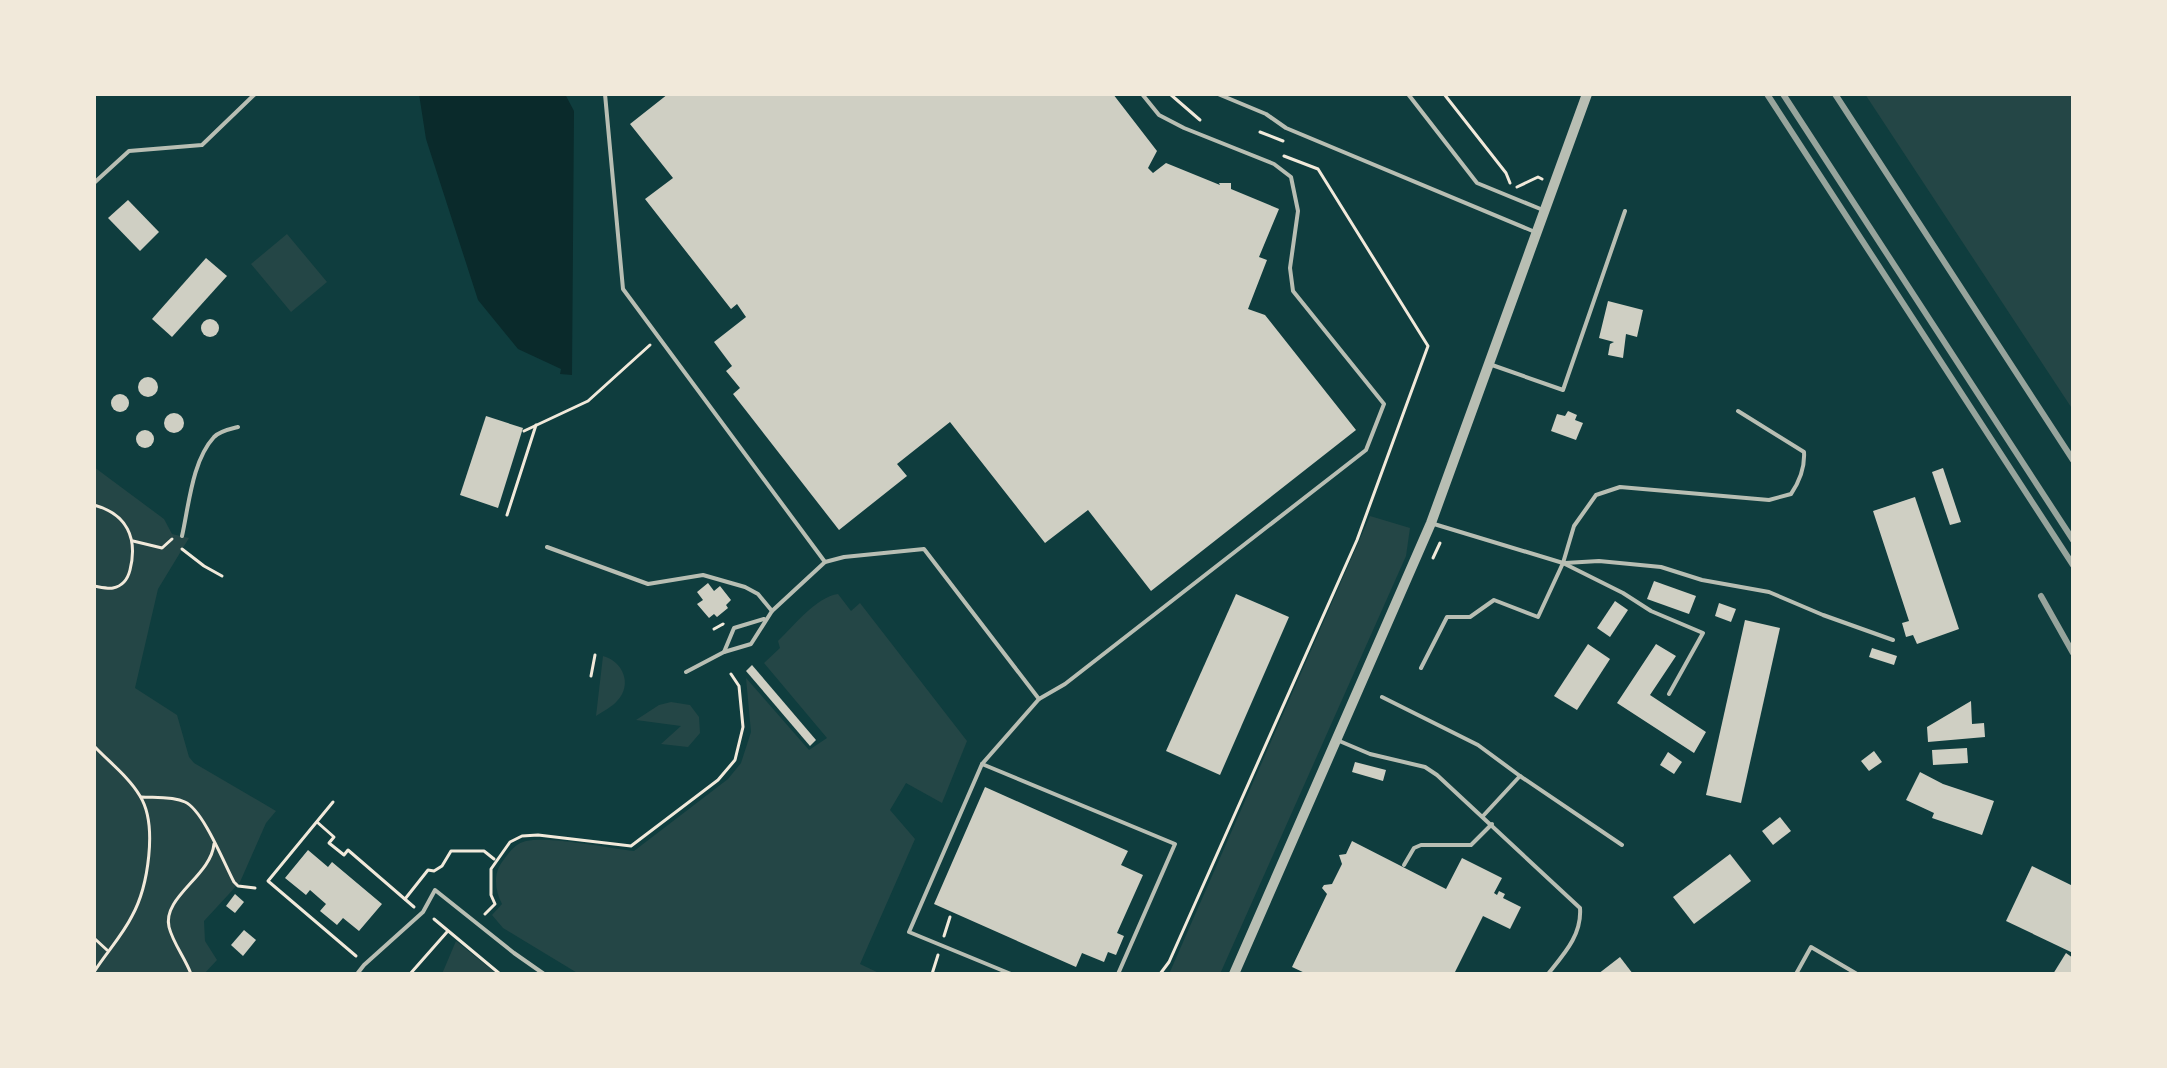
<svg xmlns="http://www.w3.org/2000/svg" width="2167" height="1068" font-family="'IBM Plex Sans',sans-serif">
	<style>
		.green { fill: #244646 }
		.water { fill: #0a2a2b }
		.building { fill: #cfcfc3 }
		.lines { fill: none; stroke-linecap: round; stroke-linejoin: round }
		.path { stroke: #f1e9da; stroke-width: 3 }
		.service { stroke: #b8beb3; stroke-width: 4 }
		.tertiary { stroke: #b8beb3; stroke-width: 10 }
		.rail { stroke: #97a49c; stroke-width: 6 }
	</style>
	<rect width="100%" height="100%" fill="#0f3d3e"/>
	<g class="green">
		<polygon points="1865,94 2073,94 2073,410"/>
		<polygon points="287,234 327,282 291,312 251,264"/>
		<polygon points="94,467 164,519 172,534 189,538 158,589 135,688 177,715 189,757 194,763 276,811 266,823 240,882 204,921 205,941 217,960 204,974 94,974"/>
		<polygon points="1370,516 1410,528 1406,556 1220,974 1169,974"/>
		<path d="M838 594 851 611 860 603 967 741 942 803 906 783 890 810 915 839 860 964 881 974H579L503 928 492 915 502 904C495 891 493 874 502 862 509 853 514 844 526 841 552 836 606 848 634 851L728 779 741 763 751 732 746 678 809 750 827 738 764 663 780 648 778 641C794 626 816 597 838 594Z"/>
		<path d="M603 656C623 661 633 685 617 701 612 707 603 711 596 716Z"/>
		<polygon points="671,702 690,705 699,717 700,733 688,747 661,744 681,726 636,720 659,705"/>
		<polygon points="456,941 497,974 442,974"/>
	</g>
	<polygon class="water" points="419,94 565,94 574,111 572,375 560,374 561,369 518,349 478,300 426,139"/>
	<g class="building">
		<polygon points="668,94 1113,94 1157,151 1148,168 1153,173 1166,163 1220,185 1219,183 1231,183 1231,189 1279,209 1259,257 1267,260 1248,309 1265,315 1356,430 1151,591 1088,510 1045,543 950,422 897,464 907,476 839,530 733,394 740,388 726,371 732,366 714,342 746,317 737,304 731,309 645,199 673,178 630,124"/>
		<polygon points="128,200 159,232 140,251 108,218"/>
		<polygon points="206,258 227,276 172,337 152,319"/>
		<polygon points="1608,301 1643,310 1637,337 1626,334 1623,358 1608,355 1610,344 1614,342 1599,338"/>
		<circle cx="210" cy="328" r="9"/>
		<circle cx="148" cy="387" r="10"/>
		<circle cx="120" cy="403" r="9"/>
		<polygon points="1568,411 1577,415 1575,420 1583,423 1576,440 1551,431 1557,414 1565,416"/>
		<circle cx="174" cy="423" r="10"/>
		<polygon points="486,416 523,428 498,508 460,495"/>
		<circle cx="145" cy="439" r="9"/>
		<polygon points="1943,468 1961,522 1950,525 1932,472"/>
		<polygon points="1915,497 1959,629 1917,644 1913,635 1906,637 1902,623 1909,621 1873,511"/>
		<polygon points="1654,581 1696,596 1689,614 1647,599"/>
		<polygon points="708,583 714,591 720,586 731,600 726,605 728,608 717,617 714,614 709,618 697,604 703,600 697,592"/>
		<polygon points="1236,594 1289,617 1220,775 1166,751"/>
		<polygon points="1615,601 1628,610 1610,637 1597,628"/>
		<polygon points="1719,603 1736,609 1731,622 1715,616"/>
		<polygon points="1745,620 1780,628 1741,803 1706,795"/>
		<polygon points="1588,644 1610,659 1577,710 1554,696"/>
		<polygon points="1656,644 1676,656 1650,695 1706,732 1694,753 1617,703"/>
		<polygon points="1872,648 1897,656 1894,665 1869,657"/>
		<polygon points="752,665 816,740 810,746 746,671"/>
		<polygon points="1971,701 1972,724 1984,723 1985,737 1928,742 1927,727"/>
		<polygon points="1967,748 1968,763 1933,765 1932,750"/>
		<polygon points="1874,751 1882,762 1869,771 1861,761"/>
		<polygon points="1668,752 1682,762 1674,774 1660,765"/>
		<polygon points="1355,762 1386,770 1383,781 1352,772"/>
		<polygon points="1920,772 1943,784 1994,801 1982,835 1932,818 1934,813 1906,800"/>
		<polygon points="985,787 1128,851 1121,865 1143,875 1117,933 1124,936 1116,955 1108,952 1104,962 1082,953 1076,967 934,904"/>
		<polygon points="1780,817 1791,831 1773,845 1762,831"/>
		<polygon points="1352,841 1446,889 1462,858 1502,878 1494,893 1497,895 1499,891 1505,894 1503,898 1521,907 1510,929 1483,916 1454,974 1307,974 1292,967 1327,894 1322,888 1324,885 1332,884 1342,864 1339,855 1346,854"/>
		<polygon points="308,850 328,867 332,862 382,904 359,931 343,918 337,925 320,911 326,904 310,890 306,895 285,878"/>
		<polygon points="1730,854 1751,881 1694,924 1673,897"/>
		<polygon points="2032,866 2073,886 2073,953 2006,921"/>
		<polygon points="235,894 244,902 235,913 226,906"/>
		<polygon points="244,930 256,940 243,956 231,945"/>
		<polygon points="2066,953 2073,958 2073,974 2053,974"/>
		<polygon points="1620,957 1633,974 1598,974"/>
	</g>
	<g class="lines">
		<g class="path">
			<polyline points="1170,94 1200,120"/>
			<polyline points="1444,94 1506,173 1510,183"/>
			<polyline points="1260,132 1283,141"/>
			<polyline points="1517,187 1538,177 1542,179"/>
			<polyline points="524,431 588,401 650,345"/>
			<path d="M94 505C127 514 138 538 130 570 128 578 123 586 113 588 108 589 100 587 94 586"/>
			<polyline points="507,515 536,425"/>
			<polyline points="133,541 162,548 172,539"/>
			<polyline points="182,549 204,566 222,576"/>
			<polyline points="1433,558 1440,543"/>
			<polyline points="714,629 723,624"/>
			<polyline points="591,676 595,655"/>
			<path d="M94 746C109 762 129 777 140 796 158 825 148 887 132 916 122 936 106 953 94 972"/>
			<path d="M141 797C154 798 172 796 185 802 203 810 224 863 234 882L238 886 255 888"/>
			<polyline points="333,802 268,881 356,956"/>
			<polyline points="317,822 334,837 329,843 344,855 348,850 414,907"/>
			<polyline points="405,899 428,870 434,871 442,866 451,851 484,851 494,859"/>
			<polyline points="485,914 495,904 491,895 491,869 510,842 522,836 538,835 631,846 718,780 735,760 743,727 739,686 731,674"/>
			<polyline points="434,919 500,974"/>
			<polyline points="944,936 950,917"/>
			<polyline points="95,939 107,950"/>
			<path d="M191 974C185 958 173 943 169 927 162 897 211 876 214 844"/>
			<polyline points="410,974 447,932"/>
			<polyline points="932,974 938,955"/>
			<polyline points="1160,974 1169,962 1357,540 1428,346 1318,169 1284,156"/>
		</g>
		<g class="service">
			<polyline points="605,94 623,289 825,562"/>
			<polyline points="1218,94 1266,114 1286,128 1535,232"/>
			<polyline points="1408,94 1477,183 1543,210"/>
			<polyline points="94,183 129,151 202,145 255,94"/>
			<polyline points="1492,365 1563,390 1625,211"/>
			<polyline points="1434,524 1563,563 1623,593 1651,611 1703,633 1669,694"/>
			<path d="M182 536C189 505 192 461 214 437 220 431 230 429 238 427"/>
			<polyline points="547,547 648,584 703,575 745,587 758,594 772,611"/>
			<polyline points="1565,563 1599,561 1661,567 1702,580 1769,592 1823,615 1893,640"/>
			<polyline points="724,652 734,628 764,619"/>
			<path d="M1421 668 1447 617H1470L1494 600 1538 617 1563 563 1574 526 1596 495 1620 487 1769 500 1791 494C1800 481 1805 468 1804 452L1738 411"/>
			<polyline points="686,672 724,652 751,644 772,611 825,562 844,557 924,549 1039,699 1065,684 1366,450 1384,404 1293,291 1290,268 1298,211 1291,177 1274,164 1184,128 1159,115 1142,94"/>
			<polyline points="1382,697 1478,745 1520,776"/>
			<path d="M1337 740 1370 754 1425 767 1437 775 1580 908C1582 935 1564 954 1548 974"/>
			<polyline points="982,764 1175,844 1118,974"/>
			<polyline points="1483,816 1520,776 1622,845"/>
			<polyline points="1404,865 1414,848 1421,845 1471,845 1492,824"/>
			<polyline points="357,974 364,965 423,912 435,890 514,953 544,974"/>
			<polyline points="1011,974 909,932 982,764 1039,699"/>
			<polyline points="1796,974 1811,947 1857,974"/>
		</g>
		<polyline class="tertiary" points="1234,974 1431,523 1587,94"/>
		<g class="rail">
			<polyline points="1767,94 2073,565"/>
			<polyline points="1783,94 2073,540"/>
			<polyline points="1835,94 2073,460"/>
			<polyline points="2041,596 2073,653"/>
		</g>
	</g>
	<rect width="2167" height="1068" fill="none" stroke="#f1e9da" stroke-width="192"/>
</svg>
